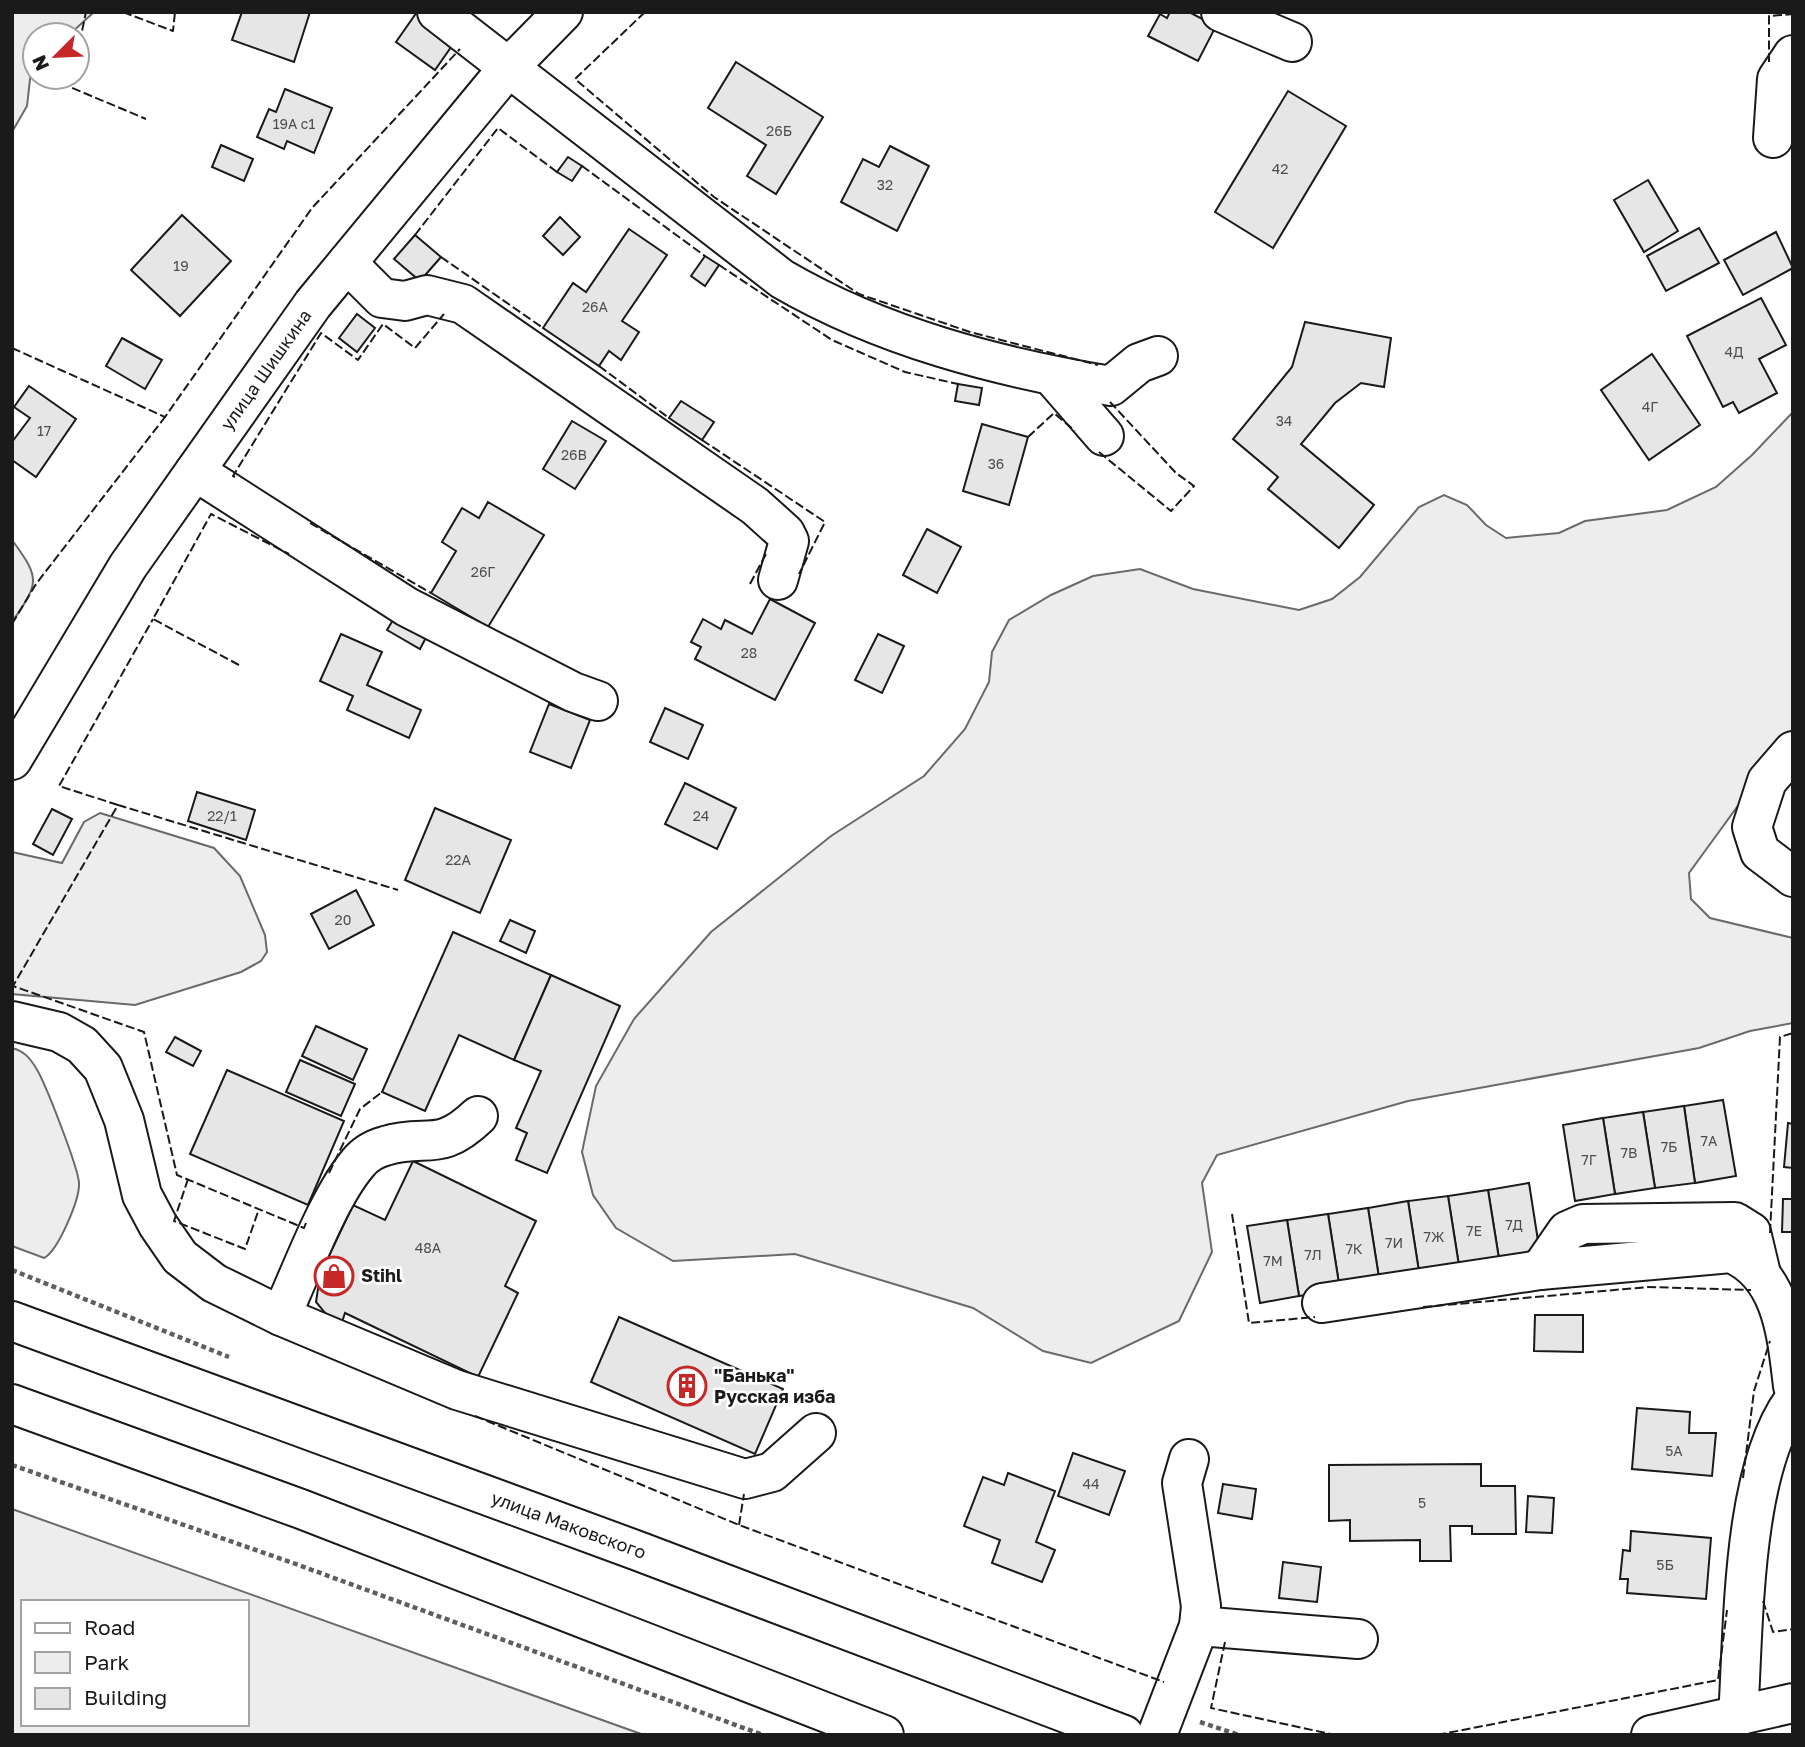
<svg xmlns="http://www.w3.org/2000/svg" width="1805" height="1747" font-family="'Golos Text',sans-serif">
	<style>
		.green { fill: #ededed; stroke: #6a6a6a; stroke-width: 2; fill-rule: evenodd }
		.building { fill: #e6e6e6; stroke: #1a1a1a; stroke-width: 2 }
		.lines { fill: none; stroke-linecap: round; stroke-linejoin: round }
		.minor-casing { stroke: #1a1a1a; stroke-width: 42 }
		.highway-casing { stroke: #1a1a1a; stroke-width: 42 }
		.path { stroke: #5f5f5f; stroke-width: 4.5; stroke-dasharray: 5 3.5; stroke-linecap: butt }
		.minor { stroke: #fff; stroke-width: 38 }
		.highway { stroke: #fff; stroke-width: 38 }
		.fence { stroke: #1a1a1a; stroke-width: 2; stroke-dasharray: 9 3.5; stroke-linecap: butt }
		.labels { text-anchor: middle; stroke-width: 5; stroke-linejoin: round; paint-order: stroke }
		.number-label { font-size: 14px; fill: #4d4d4d }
		.street-label { font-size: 18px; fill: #1a1a1a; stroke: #fff }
		.poi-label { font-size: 18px; font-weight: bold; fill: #1a1a1a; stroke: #fff; text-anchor: start }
	</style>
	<rect width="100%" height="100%" fill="#fff"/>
	<g class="green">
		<polygon points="12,12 94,12 69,35 35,35 35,67 31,71 27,106 12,132"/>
		<polygon points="1793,412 1793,730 1689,873 1691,899 1710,918 1793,938 1793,1023 1750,1031 1699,1048 1408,1101 1217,1155 1202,1183 1212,1252 1179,1321 1091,1363 1043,1351 973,1308 795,1254 673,1261 616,1228 593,1195 582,1152 596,1086 634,1019 711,932 831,836 924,776 965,729 989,682 992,652 1009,620 1051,595 1093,576 1140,569 1193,589 1299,610 1332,599 1360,577 1419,507 1444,495 1467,505 1486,525 1506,538 1559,533 1585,521 1667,510 1716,487 1752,455"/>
		<path d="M12 540C41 579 39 583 12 622Z"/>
		<polygon points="100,813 214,848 240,876 265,935 267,952 261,961 241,972 135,1005 12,994 12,852 62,863 84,822"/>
		<path d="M12 1048C24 1051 30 1058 36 1068 45 1082 78 1167 79 1183 80 1199 58 1251 44 1258L12 1246Z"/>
		<path d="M12 1509 644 1735H12ZM23 1602H247V1724H23Z"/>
	</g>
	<g class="building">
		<polygon points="242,12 310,12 294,62 232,40"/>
		<polygon points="417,12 456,40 435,70 396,42"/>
		<polygon points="1170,12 1189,12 1216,26 1198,61 1148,36 1160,14 1167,18"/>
		<polygon points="736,62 823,117 776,194 747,176 766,145 708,108"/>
		<polygon points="285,89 332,108 314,153 287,141 284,149 257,137 269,109 276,112"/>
		<polygon points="1288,91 1346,126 1273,248 1215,212"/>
		<polygon points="221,145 253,159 244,181 212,167"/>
		<polygon points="890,146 929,166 897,231 841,202 863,159 879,167"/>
		<polygon points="568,157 582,166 572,181 557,172"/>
		<polygon points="1648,180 1678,231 1644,252 1614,200"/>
		<polygon points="182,215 231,261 180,316 131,270"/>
		<polygon points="560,217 580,237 563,255 543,236"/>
		<polygon points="1699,228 1719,263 1666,291 1647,256"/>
		<polygon points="629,229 667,255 622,321 639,332 621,360 609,351 599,366 543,328 573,283 586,292"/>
		<polygon points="1776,232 1793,268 1743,295 1724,260"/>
		<polygon points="415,235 441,257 420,281 394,259"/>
		<polygon points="705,256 719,265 705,286 691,276"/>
		<polygon points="1761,298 1786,345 1759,359 1777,393 1739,413 1733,402 1723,407 1687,336"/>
		<polygon points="357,314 375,328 357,352 339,338"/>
		<polygon points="1305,322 1391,338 1384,387 1361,383 1335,403 1301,444 1374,505 1339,548 1268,489 1278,477 1233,439 1292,367"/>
		<polygon points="122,338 162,360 145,389 106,366"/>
		<polygon points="1652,354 1700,425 1649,460 1601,390"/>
		<polygon points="958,384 982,388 979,405 955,401"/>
		<polygon points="29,386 76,419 36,477 12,460 12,442 30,418 14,407"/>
		<polygon points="681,401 714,422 702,440 669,418"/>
		<polygon points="572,421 606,441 575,489 543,469"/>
		<polygon points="982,424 1028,437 1009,505 963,491"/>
		<polygon points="488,502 544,535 488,627 431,593 456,551 442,542 462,508 479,518"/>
		<polygon points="927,529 961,547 937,593 903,575"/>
		<polygon points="770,599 815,623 775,700 695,659 701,647 691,642 703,619 721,629 725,620 752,634"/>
		<polygon points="399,610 431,628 420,649 387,630"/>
		<polygon points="341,634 382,652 367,685 421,710 409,738 347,710 353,696 320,681"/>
		<polygon points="878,634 904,646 882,693 855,680"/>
		<polygon points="549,704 590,720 571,768 530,752"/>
		<polygon points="665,708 703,725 688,759 650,742"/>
		<polygon points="685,783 736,808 717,849 665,824"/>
		<polygon points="197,792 255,810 246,840 188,821"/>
		<polygon points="435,808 511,840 480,913 405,880"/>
		<polygon points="52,809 72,819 53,855 33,844"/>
		<polygon points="356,890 374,925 329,949 311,914"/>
		<polygon points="510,920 535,931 526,953 500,941"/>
		<polygon points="453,932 551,975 514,1060 459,1035 425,1111 382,1092"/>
		<polygon points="551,975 620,1006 547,1173 516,1160 527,1133 516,1128 541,1071 514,1060"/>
		<polygon points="316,1026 367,1049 353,1080 302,1056"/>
		<polygon points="175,1037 201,1051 193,1066 166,1052"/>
		<polygon points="300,1060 355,1084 341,1116 286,1092"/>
		<polygon points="227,1070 344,1121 308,1205 190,1154"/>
		<polygon points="1723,1100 1736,1176 1695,1183 1684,1106"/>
		<polygon points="1684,1106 1695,1183 1655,1188 1643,1112"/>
		<polygon points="1643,1112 1655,1188 1615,1194 1603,1118"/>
		<polygon points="1603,1118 1615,1194 1575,1201 1563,1125"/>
		<polygon points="1788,1123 1793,1124 1793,1168 1784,1167"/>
		<polygon points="413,1161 536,1221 505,1286 518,1293 478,1377 345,1313 341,1325 330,1319 316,1302 320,1275 353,1205 385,1220"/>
		<polygon points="1529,1183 1541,1260 1500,1265 1488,1190"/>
		<polygon points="1488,1190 1500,1265 1460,1272 1448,1196"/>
		<polygon points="1448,1196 1460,1272 1420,1278 1408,1201"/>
		<polygon points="1783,1199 1793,1199 1793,1232 1782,1232"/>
		<polygon points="1408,1201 1420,1278 1380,1284 1368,1208"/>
		<polygon points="1368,1208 1380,1284 1340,1290 1328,1214"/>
		<polygon points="1328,1214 1340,1290 1299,1296 1287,1220"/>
		<polygon points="1287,1220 1299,1296 1260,1303 1247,1226"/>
		<polygon points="1535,1315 1583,1315 1583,1352 1534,1351"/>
		<polygon points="619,1317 783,1389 755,1454 591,1382"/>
		<polygon points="1637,1408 1690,1412 1689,1433 1716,1433 1712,1476 1632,1469"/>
		<polygon points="1073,1453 1125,1471 1109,1515 1058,1496"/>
		<polygon points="1481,1464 1481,1486 1515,1486 1516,1534 1472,1534 1472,1526 1450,1526 1451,1561 1420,1561 1420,1540 1350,1541 1350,1520 1329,1521 1329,1465"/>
		<polygon points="1008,1473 1055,1491 1036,1542 1055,1550 1042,1582 992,1563 1000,1540 964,1526 983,1477 1004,1485"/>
		<polygon points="1223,1484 1256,1489 1252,1519 1218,1513"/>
		<polygon points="1528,1496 1554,1498 1552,1533 1526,1532"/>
		<polygon points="1631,1531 1711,1538 1706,1599 1627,1593 1628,1579 1620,1579 1623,1550 1630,1551"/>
		<polygon points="1283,1562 1321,1567 1317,1602 1279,1598"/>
	</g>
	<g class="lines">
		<defs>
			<g id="minor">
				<path d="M437 12 782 279C882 337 997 367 1111 386L1139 363 1158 356"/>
				<polyline points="1221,12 1292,42"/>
				<polyline points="1773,138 1777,79 1793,55"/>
				<polyline points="347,263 382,298 405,301 427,295 463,304 755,506 785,533 789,541 778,580"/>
				<polyline points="1052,376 1104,436"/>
				<polyline points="195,471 407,607 573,692 598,701"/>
				<polyline points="1793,751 1767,781 1752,827 1760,852 1793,877"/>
				<path id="s1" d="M12 760 128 566 313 304 508 68 563 12"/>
				<polyline points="12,1021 59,1032 82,1045 103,1068 124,1120 142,1195 158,1225 180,1257 214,1283 281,1316 457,1390 745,1479 772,1472 816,1433"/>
				<polyline points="1540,1270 1567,1231 1583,1224 1735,1222 1751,1232 1761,1274"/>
				<path d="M1322 1303 1540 1270 1731 1253C1783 1275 1787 1337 1793 1386"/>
				<path d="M281 1316C301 1273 328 1198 358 1163 365 1154 374 1149 385 1146 428 1133 438 1154 478 1116"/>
				<polyline points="1199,1626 1358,1639"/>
				<path d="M1738 1717C1744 1627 1741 1474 1793 1401"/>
				<polyline points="1157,1735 1199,1626 1201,1606 1182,1483 1189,1459"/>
				<polyline points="1651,1735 1793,1703"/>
			</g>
			<g id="highway">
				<path id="s2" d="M12 1321 638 1551 1124 1735"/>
				<polyline points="12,1404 301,1509 884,1735"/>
			</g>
		</defs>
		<use href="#minor" class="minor-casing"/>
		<use href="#highway" class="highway-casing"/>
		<g class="path">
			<polyline points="12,1270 229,1357"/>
			<polyline points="12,1465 293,1563 763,1735"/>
			<polyline points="1200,1722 1239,1735"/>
		</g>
		<use href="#minor" class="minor"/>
		<use href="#highway" class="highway"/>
		<g class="fence">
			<polyline points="123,12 173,31 175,12"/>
			<polyline points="645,12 575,79 714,197 859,294 970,332 1098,365"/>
			<polyline points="77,55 86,12"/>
			<polyline points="1769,62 1769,16 1793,14"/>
			<polyline points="72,77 70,87 146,119"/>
			<polyline points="582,166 705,256"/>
			<polyline points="415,235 498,128 557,172"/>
			<polyline points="441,257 543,328"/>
			<polyline points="719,265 832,340 905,372 958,384"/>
			<polyline points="12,348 165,417 312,208 460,49"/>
			<polyline points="599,366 669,418"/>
			<polyline points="1028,437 1054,413 1075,431"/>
			<polyline points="702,440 825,522 799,574"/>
			<polyline points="1099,452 1171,511 1194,486 1176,473 1110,402"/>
			<polyline points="235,477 233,476 321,333 358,360 383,324 415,348 444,314"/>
			<polyline points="310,523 431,593"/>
			<polyline points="750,584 767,552"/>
			<polyline points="12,624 36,584 165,417"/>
			<polyline points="239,665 153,619 211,514 289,554"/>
			<polyline points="118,805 59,786 153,619"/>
			<polyline points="329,1173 360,1109 382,1092"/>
			<polyline points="188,1179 174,1221 245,1249 259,1209"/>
			<polyline points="1232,1214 1249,1323 1315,1317"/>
			<polyline points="306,1223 304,1228 177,1175 144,1032 13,986 118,805 398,890"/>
			<polyline points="1770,1233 1780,1037 1793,1033"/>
			<polyline points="1423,1307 1648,1287 1751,1290"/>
			<polyline points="475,1416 739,1525 1164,1682"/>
			<polyline points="1743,1478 1754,1391 1770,1341"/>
			<polyline points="739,1525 744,1494"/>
			<polyline points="1763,1601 1773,1632 1793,1629"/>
			<polyline points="1225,1642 1211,1708 1335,1735"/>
			<polyline points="1437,1735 1718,1680 1727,1610"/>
		</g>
	</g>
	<defs>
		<symbol id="shop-ring" viewBox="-11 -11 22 22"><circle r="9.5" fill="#fff" stroke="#c62828" stroke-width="1.5"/><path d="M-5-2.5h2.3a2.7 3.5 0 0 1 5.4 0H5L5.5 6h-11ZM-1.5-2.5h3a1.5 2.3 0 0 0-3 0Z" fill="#c62828"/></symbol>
		<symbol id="building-ring" viewBox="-11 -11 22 22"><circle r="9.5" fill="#fff" stroke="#c62828" stroke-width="1.5"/><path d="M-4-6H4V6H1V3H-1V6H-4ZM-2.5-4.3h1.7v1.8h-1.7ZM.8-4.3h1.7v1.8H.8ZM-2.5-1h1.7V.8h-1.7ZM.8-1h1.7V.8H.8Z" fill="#c62828"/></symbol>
	</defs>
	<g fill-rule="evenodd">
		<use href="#shop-ring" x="312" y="1254" width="44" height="44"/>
		<use href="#building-ring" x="665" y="1364" width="44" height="44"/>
	</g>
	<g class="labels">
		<g class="number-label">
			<text x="294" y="129">19А с1</text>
			<text x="779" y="136">26Б</text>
			<text x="1280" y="174">42</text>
			<text x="885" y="190">32</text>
			<text x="181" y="271">19</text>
			<text x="595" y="312">26А</text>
			<text x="1734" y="357">4Д</text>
			<text x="1650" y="412">4Г</text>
			<text x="1284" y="426">34</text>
			<text x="44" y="436">17</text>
			<text x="574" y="460">26В</text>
			<text x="996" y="469">36</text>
			<text x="483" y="577">26Г</text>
			<text x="749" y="658">28</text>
			<text x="222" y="821">22/1</text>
			<text x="701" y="821">24</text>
			<text x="458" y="865">22А</text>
			<text x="343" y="925">20</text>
			<text x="1709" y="1146">7А</text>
			<text x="1669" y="1152">7Б</text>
			<text x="1629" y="1158">7В</text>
			<text x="1589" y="1165">7Г</text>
			<text x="1514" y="1230">7Д</text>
			<text x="1474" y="1236">7Е</text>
			<text x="1434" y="1242">7Ж</text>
			<text x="1394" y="1248">7И</text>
			<text x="428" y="1253">48А</text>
			<text x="1354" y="1254">7К</text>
			<text x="1313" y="1260">7Л</text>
			<text x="1273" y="1266">7М</text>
			<text x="1674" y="1456">5А</text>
			<text x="1091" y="1489">44</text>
			<text x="1422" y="1508">5</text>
			<text x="1665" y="1570">5Б</text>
		</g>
		<g class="street-label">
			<text dy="6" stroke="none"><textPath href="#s1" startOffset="466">улица Шишкина</textPath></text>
			<text dy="6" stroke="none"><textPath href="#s2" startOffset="593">улица Маковского</textPath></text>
		</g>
		<g class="poi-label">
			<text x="361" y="1282">Stihl</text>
			<text x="714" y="1382">"Банька"<tspan x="714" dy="21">Русская изба</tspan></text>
		</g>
	</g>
	<rect width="1805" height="1747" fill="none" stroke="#1a1a1a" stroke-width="28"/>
	<rect x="21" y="1600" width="228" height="126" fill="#ffffff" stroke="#a3a3a3" stroke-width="2"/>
	<rect x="35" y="1623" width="35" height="10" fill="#ffffff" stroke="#a3a3a3" stroke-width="2"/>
	<text x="84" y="1635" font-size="21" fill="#1a1a1a">Road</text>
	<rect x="35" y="1652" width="35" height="21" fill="#ededed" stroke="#a3a3a3" stroke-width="2"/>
	<text x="84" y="1670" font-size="21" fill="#1a1a1a">Park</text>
	<rect x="35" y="1688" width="35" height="21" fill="#e6e6e6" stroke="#a3a3a3" stroke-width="2"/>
	<text x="84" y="1705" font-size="21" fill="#1a1a1a">Building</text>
	<g transform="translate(56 56) rotate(246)"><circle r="33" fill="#ffffff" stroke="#a3a3a3" stroke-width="2"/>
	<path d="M0-5L12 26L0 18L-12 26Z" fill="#c62828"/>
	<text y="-10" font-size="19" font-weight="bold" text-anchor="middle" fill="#1a1a1a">N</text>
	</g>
</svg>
